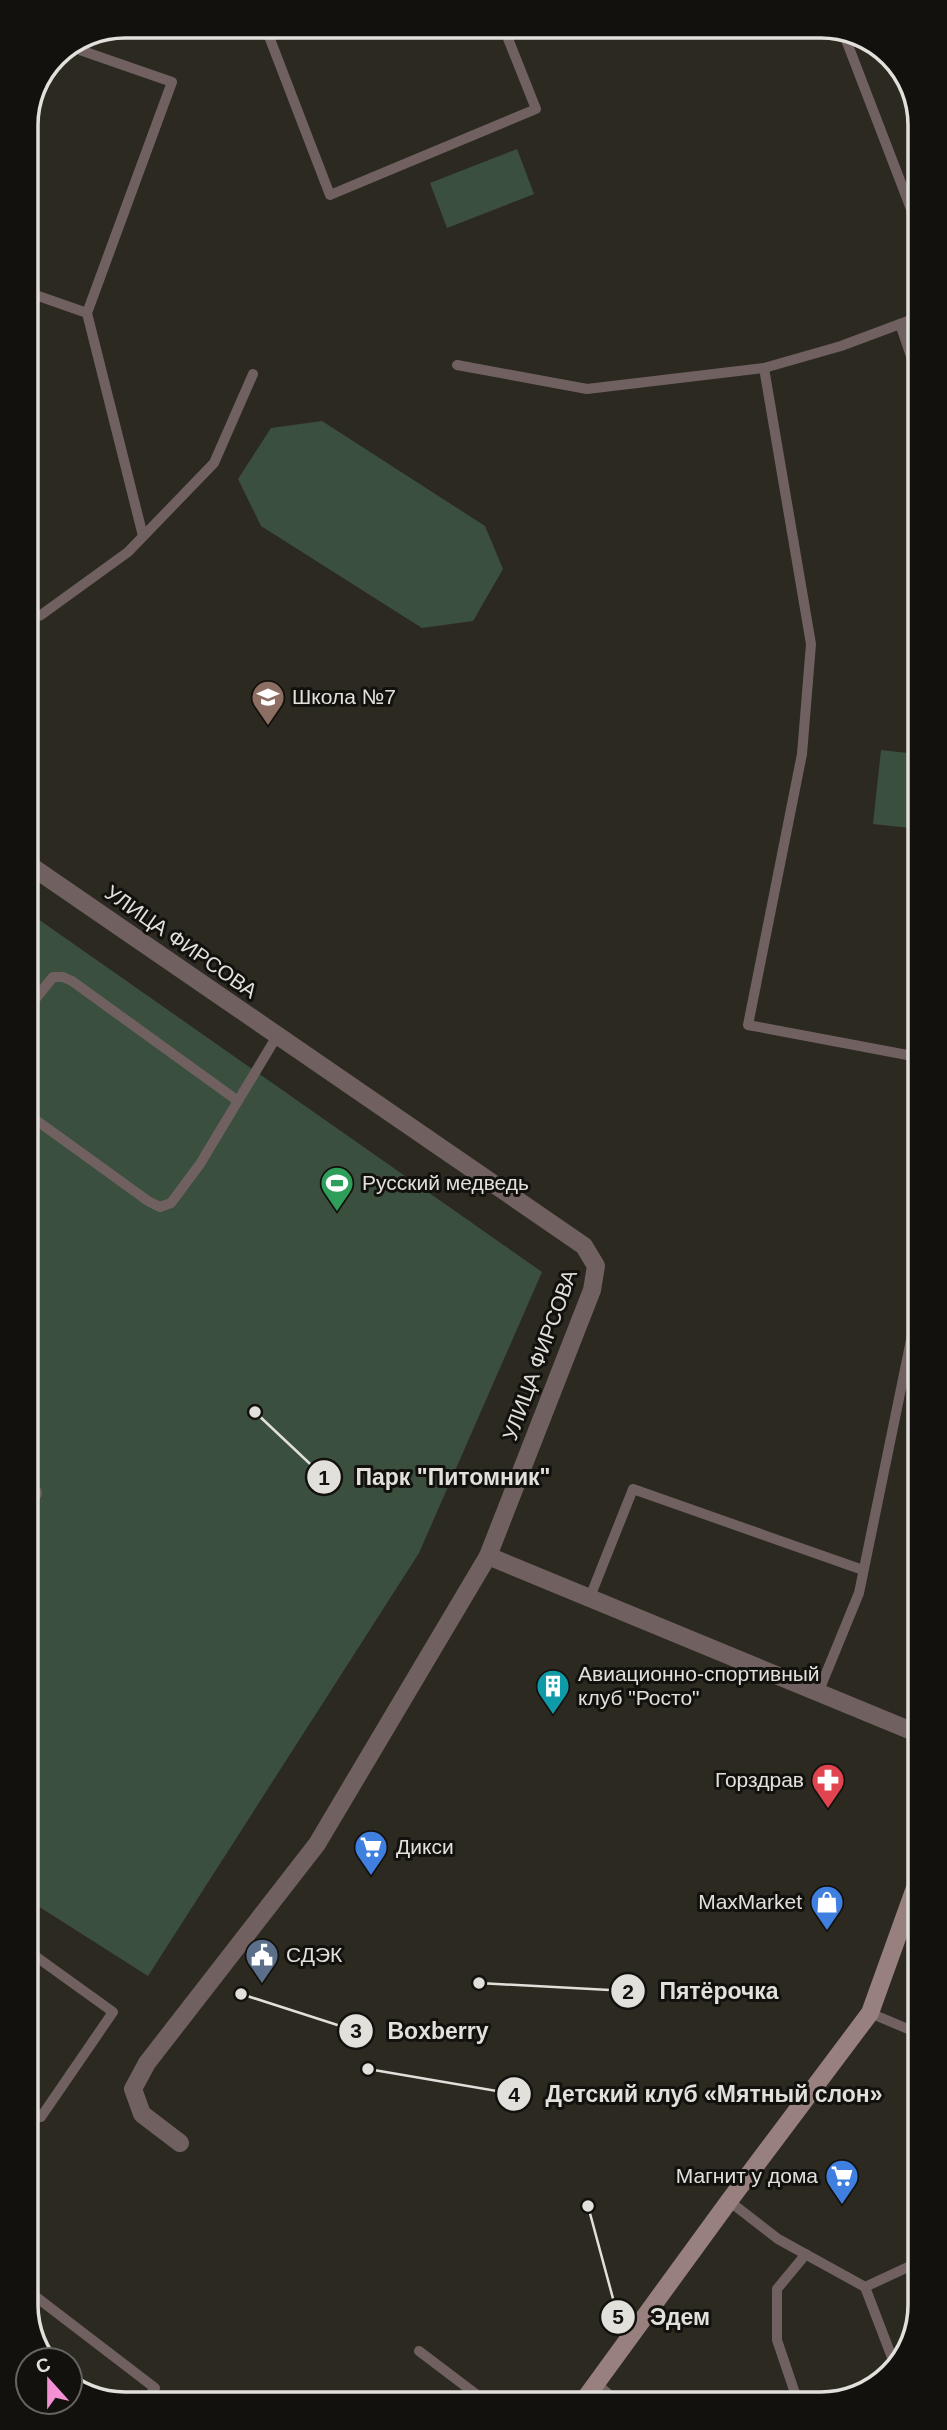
<svg xmlns="http://www.w3.org/2000/svg" width="947" height="2430" font-family="Arial,sans-serif">
	<style>
		.green { fill: #3b4f3e }
		.lines { fill: none; stroke-linecap: round; stroke-linejoin: round }
		.service { stroke: #706160; stroke-width: 10 }
		.pedestrian { stroke: #706160; stroke-width: 16 }
		.minor { stroke: #706160; stroke-width: 18 }
		.secondary { stroke: #98807f; stroke-width: 18 }
		.labels { text-anchor: middle; stroke-width: 6; stroke-linejoin: round; paint-order: stroke }
		.poi-label { font-size: 21px; fill: #e2e0db; stroke: #13110e; text-anchor: start }
		.street-label { font-size: 21px; fill: #e2e0db; stroke: #13110e }
		.rim { fill: none; stroke: #e2e0db; stroke-width: 3.5 }
		.leader { fill: none; stroke: #e2e0db; stroke-width: 2.5 }
		.callout-dot { fill: #e2e0db; stroke: #13110e; stroke-width: 2.5 }
		.mark-label { font-size: 21px; text-anchor: middle; font-weight: bold; fill: #111 }
		.callout-label { font-size: 23px; text-anchor: middle; font-weight: bold; fill: #e2e0db; stroke: #13110e; stroke-width: 6; stroke-linejoin: round; paint-order: stroke }
	</style>
	<rect width="100%" height="100%" fill="#2c2921"/>
	<g class="green">
		<polygon points="517,149 534,194 447,228 430,183"/>
		<polygon points="322,421 485,526 503,569 473,621 422,628 261,526 238,479 271,428"/>
		<polygon points="881,750 917,754 910,828 873,824"/>
		<polygon points="28,912 542,1272 419,1553 148,1976 30,1901"/>
	</g>
	<g class="lines">
		<g class="service">
			<polyline points="265,26 330,195 536,109 503,26"/>
			<polyline points="843,32 916,222"/>
			<polyline points="74,48 172,82 87,313"/>
			<polyline points="27,292 87,313 143,536"/>
			<polyline points="900,324 916,371"/>
			<polyline points="457,365 587,389 764,368 841,346 916,318"/>
			<polyline points="764,368 811,644 802,754 748,1025 918,1057"/>
			<polyline points="28,620 41,615 128,552 214,463 253,374"/>
			<polyline points="28,1008 53,977 63,977 72,981 238,1101"/>
			<polyline points="29,1115 148,1201 160,1207 171,1203 200,1164 277,1036"/>
			<polyline points="590,1597 633,1489 863,1570"/>
			<polyline points="818,1693 859,1593 918,1306"/>
			<polyline points="31,1953 113,2012 41,2117 31,2109"/>
			<polyline points="870,2013 920,2034"/>
			<polyline points="729,2201 778,2239 865,2287 921,2261"/>
			<polyline points="865,2287 896,2368"/>
			<polyline points="31,2293 155,2388 144,2403"/>
			<polyline points="419,2351 485,2401"/>
			<polyline points="596,2383 615,2400"/>
			<polyline points="797,2399 777,2340 777,2289 806,2254"/>
		</g>
		<polyline class="pedestrian" points="30,1490 34,1493 30,1499"/>
		<g class="minor">
			<polyline points="28,864 584,1246 596,1266 592,1290 488,1556 317,1844 147,2063 133,2089 142,2114 180,2143"/>
			<polyline points="488,1556 919,1734"/>
		</g>
		<polyline class="secondary" points="584,2400 729,2201 870,2013 920,1874"/>
	</g>
	<defs>
		<symbol id="school-pin" viewBox="-11 -11 22 30"><path d="M0 17L-7.5 6A9.5 9.5 0 1 1 7.5 6Z" fill="#8d6e63" stroke="#13110e"/><path d="M0-5L7-2L0 1L-7-2ZM-4 1L0 2.5L4 1V4Q0 6-4 4Z" fill="#fff"/></symbol>
		<symbol id="stadium-pin" viewBox="-11 -11 22 30"><path d="M0 17L-7.5 6A9.5 9.5 0 1 1 7.5 6Z" fill="#2e9e5b" stroke="#13110e"/><path d="M0-5a6.5 5 0 1 0 0 10a6.5 5 0 1 0 0-10ZM-3.5-1.8h7v3.6h-7Z" fill="#fff"/></symbol>
		<symbol id="building-pin" viewBox="-11 -11 22 30"><path d="M0 17L-7.5 6A9.5 9.5 0 1 1 7.5 6Z" fill="#0f9aa8" stroke="#13110e"/><path d="M-4-6H4V6H1V3H-1V6H-4ZM-2.5-4.3h1.7v1.8h-1.7ZM.8-4.3h1.7v1.8H.8ZM-2.5-1h1.7V.8h-1.7ZM.8-1h1.7V.8H.8Z" fill="#fff"/></symbol>
		<symbol id="pharmacy-pin" viewBox="-11 -11 22 30"><path d="M0 17L-7.5 6A9.5 9.5 0 1 1 7.5 6Z" fill="#e0444e" stroke="#13110e"/><path d="M-2-6h4v4h4v4h-4v4h-4v-4h-4v-4h4Z" fill="#fff"/></symbol>
		<symbol id="supermarket-pin" viewBox="-11 -11 22 30"><path d="M0 17L-7.5 6A9.5 9.5 0 1 1 7.5 6Z" fill="#3f7fe0" stroke="#13110e"/><path d="M-6-5.5h2.5l.6 2H6L4.5 2H-2.5L-4.4-4H-6ZM-1.5 3.2a1.3 1.3 0 1 0 .1 0ZM3 3.2a1.3 1.3 0 1 0 .1 0Z" fill="#fff"/></symbol>
		<symbol id="shop-pin" viewBox="-11 -11 22 30"><path d="M0 17L-7.5 6A9.5 9.5 0 1 1 7.5 6Z" fill="#3f7fe0" stroke="#13110e"/><path d="M-5-2.5h2.3a2.7 3.5 0 0 1 5.4 0H5L5.5 6h-11ZM-1.5-2.5h3a1.5 2.3 0 0 0-3 0Z" fill="#fff"/></symbol>
		<symbol id="civic-pin" viewBox="-11 -11 22 30"><path d="M0 17L-7.5 6A9.5 9.5 0 1 1 7.5 6Z" fill="#5c6f8a" stroke="#13110e"/><path d="M-.6-6.5H3V-4.5H.6V-3L4-1V1h2V6H-6V1h2V-1L-.6-3ZM-1.2 2.5V6h2.4V2.5Z" fill="#fff"/></symbol>
	</defs>
	<g fill-rule="evenodd">
		<use href="#school-pin" x="249" y="678" width="38" height="52"/>
		<use href="#stadium-pin" x="318" y="1164" width="38" height="52"/>
		<use href="#building-pin" x="534" y="1667" width="38" height="52"/>
		<use href="#pharmacy-pin" x="809" y="1761" width="38" height="52"/>
		<use href="#supermarket-pin" x="352" y="1828" width="38" height="52"/>
		<use href="#shop-pin" x="808" y="1883" width="38" height="52"/>
		<use href="#civic-pin" x="243" y="1936" width="38" height="52"/>
		<use href="#supermarket-pin" x="823" y="2157" width="38" height="52"/>
	</g>
	<g class="labels">
		<g class="poi-label">
			<text x="292" y="704">Школа №7</text>
			<text x="362" y="1190">Русский медведь</text>
			<text x="578" y="1681">Авиационно-спортивный<tspan x="578" dy="24">клуб "Росто"</tspan></text>
			<text x="804" y="1787" text-anchor="end">Горздрав</text>
			<text x="396" y="1854">Дикси</text>
			<text x="802" y="1909" text-anchor="end">MaxMarket</text>
			<text x="286" y="1962">СДЭК</text>
			<text x="818" y="2183" text-anchor="end">Магнит у дома</text>
		</g>
		<g class="street-label">
			<text transform="translate(181 942) rotate(35)" y="7">УЛИЦА ФИРСОВА</text>
			<text transform="translate(540 1355) rotate(-70)" y="7">УЛИЦА ФИРСОВА</text>
		</g>
	</g>
	<path d="M0 0H947V2430H0ZM125 38H821A87 87 0 0 1 908 125V2305A87 87 0 0 1 821 2392H125A87 87 0 0 1 38 2305V125A87 87 0 0 1 125 38Z" fill="#13110e" fill-rule="evenodd"/>
	<path class="rim" d="M125 38H821A87 87 0 0 1 908 125V2305A87 87 0 0 1 821 2392H125A87 87 0 0 1 38 2305V125A87 87 0 0 1 125 38Z"/>
	<path class="leader" d="M255 1412L324 1477M479 1983L628 1991M241 1994L356 2031M368 2069L514 2094M588 2206L618 2317"/>
	<g class="callout-dot">
		<circle cx="255" cy="1412" r="7"/>
		<circle cx="479" cy="1983" r="7"/>
		<circle cx="241" cy="1994" r="7"/>
		<circle cx="368" cy="2069" r="7"/>
		<circle cx="588" cy="2206" r="7"/>
		<circle cx="324" cy="1477" r="18"/>
		<circle cx="628" cy="1991" r="18"/>
		<circle cx="356" cy="2031" r="18"/>
		<circle cx="514" cy="2094" r="18"/>
		<circle cx="618" cy="2317" r="18"/>
	</g>
	<g class="mark-label">
		<text x="324" y="1485">1</text>
		<text x="628" y="1999">2</text>
		<text x="356" y="2038">3</text>
		<text x="514" y="2102">4</text>
		<text x="618" y="2324">5</text>
	</g>
	<g class="callout-label">
		<text x="453" y="1485">Парк "Питомник"</text>
		<text x="719" y="1999">Пятёрочка</text>
		<text x="438" y="2039">Boxberry</text>
		<text x="714" y="2102">Детский клуб «Мятный слон»</text>
		<text x="680" y="2325">Эдем</text>
	</g>
	<g transform="translate(49 2381) rotate(339)"><circle r="33" fill="#13110e" stroke="#666460" stroke-width="2"/>
	<path d="M0-5L12 26L0 18L-12 26Z" fill="#f491d4"/>
	<text y="-10" font-size="19" font-weight="bold" text-anchor="middle" fill="#e2e0db">С</text>
	</g>
</svg>
